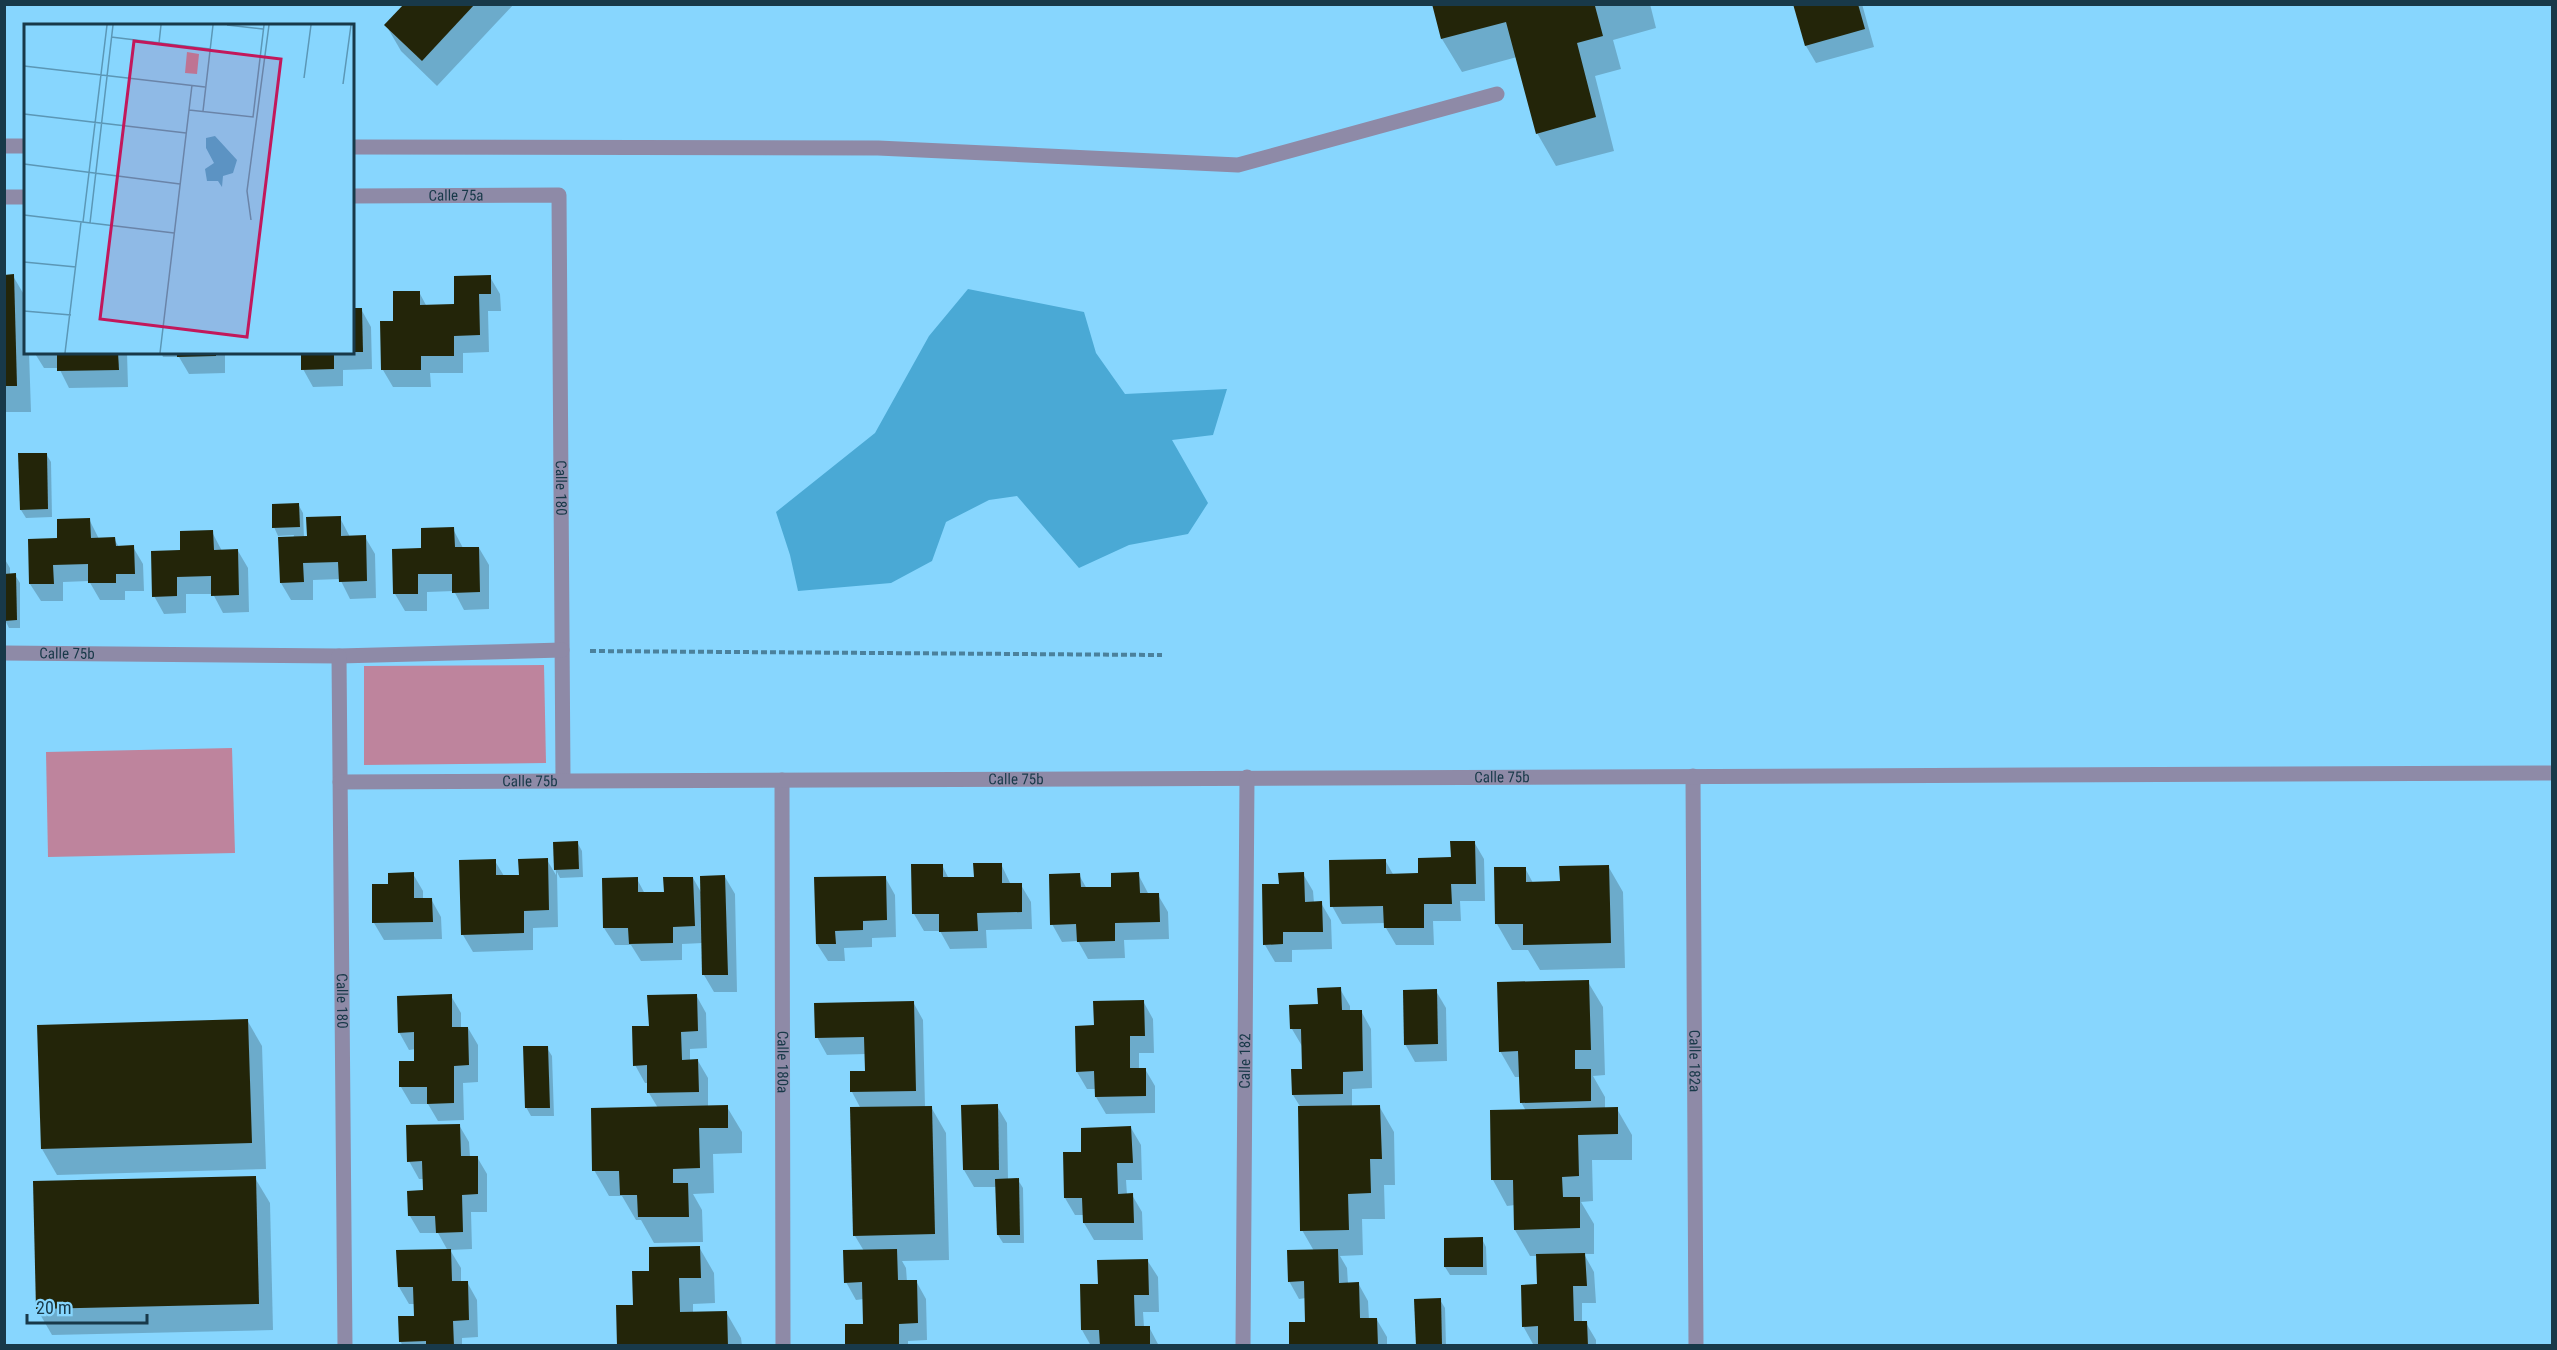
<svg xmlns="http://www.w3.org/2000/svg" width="2557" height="1350" font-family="'Roboto Condensed',sans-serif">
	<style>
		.green { fill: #be849d }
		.water { fill: #4aa9d5 }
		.shadow { fill: #0003 }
		.building { fill: #232509 }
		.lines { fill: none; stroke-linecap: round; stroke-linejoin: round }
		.path { stroke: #4b819c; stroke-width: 4; stroke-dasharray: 6 3; stroke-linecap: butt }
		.minor { stroke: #8e8aa7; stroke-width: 15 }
		.labels { text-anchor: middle; stroke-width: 6; stroke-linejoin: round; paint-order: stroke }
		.street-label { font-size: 15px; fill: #183949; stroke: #87d6fe }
		.inset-road { fill: none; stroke: #5b97b6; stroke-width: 1.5 }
		.view { fill: #c2185b; fill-opacity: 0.15; stroke: #c2185b; stroke-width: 3 }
		.inset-edge { fill: none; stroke: #183949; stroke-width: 3 }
	</style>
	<rect width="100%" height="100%" fill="#87d6fe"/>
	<g class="green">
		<polygon points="544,665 546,763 364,765 364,666"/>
		<polygon points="232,748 235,853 48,857 46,752"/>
	</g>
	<polygon class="water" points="968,289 1084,312 1096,353 1125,394 1227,389 1213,435 1172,440 1208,503 1188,534 1129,545 1079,568 1017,496 989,500 946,522 932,561 891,583 798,591 790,555 776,512 875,433 929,336"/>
	<g class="shadow">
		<polygon points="406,4 514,4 437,86 401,51 386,25"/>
		<polygon points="1433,4 1650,4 1656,28 1613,40 1621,69 1595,76 1614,151 1556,166 1537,133 1517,57 1462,72 1442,39"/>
		<polygon points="1795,4 1862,4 1874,47 1816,63 1806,46"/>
		<polygon points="4,276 13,276 26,298 26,352 29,352 31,412 4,412"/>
		<polygon points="490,277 500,294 501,311 488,311 489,352 463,353 463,373 430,373 431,387 393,387 383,370 395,322 419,292 427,307 455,306"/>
		<polygon points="352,309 361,309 371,327 372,369 343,370 343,386 313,387 303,369 302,352 352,352"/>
		<polygon points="34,352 127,352 128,387 69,388 59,368 44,368"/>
		<polygon points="161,352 246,352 247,355 225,355 225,373 189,374 179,357 163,357"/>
		<polygon points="46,454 51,462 52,517 26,518 21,510"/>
		<polygon points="298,504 303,513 304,538 340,518 350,537 365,537 375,554 376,598 350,599 340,579 313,580 313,600 291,600 281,583 294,535 278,536 274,527"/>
		<polygon points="89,519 99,539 114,539 119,547 133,547 143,564 144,591 125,591 125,600 100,600 89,581 63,582 63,601 41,601 30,584 30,540 58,540"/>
		<polygon points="453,529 463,548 479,548 489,565 489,609 464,610 454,591 427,592 427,611 405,611 395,594"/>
		<polygon points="212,532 222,551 238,551 248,568 249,612 223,613 213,594 186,594 186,613 164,614 154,596 182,552"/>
		<polygon points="4,558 10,568 10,575 15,575 20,583 20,628 9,628 5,620"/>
		<polygon points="577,842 582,851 583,877 560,878 557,872 558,927 533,928 533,950 473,952 463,935 495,861 504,876 521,876 547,860 556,875 555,843"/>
		<polygon points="1474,842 1484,859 1485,901 1460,901 1461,921 1433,921 1434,945 1396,945 1386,928 1385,923 1342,924 1332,906 1385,860 1394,876 1420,875 1452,859"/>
		<polygon points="1001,864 1011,885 1021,885 1031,902 1032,929 986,930 987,948 950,949 940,931 924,931 914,914 942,865 949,879 975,878"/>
		<polygon points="1608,866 1623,892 1625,968 1540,970 1528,950 1512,950 1497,924 1496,868 1525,868 1533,883 1561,883"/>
		<polygon points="413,874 423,891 423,900 431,899 441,917 442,939 384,940 374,923 390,885"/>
		<polygon points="1138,874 1149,895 1158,895 1168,912 1169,939 1124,940 1125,958 1088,959 1078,941 1062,942 1052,924 1079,875 1087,889 1113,888"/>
		<polygon points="1303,874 1313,891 1314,903 1321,903 1331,920 1332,949 1292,950 1292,962 1275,962 1265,945 1281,885"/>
		<polygon points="725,877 735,894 737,992 714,992 704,975 703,943 682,944 682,960 641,961 631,945 615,945 604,928 603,880 637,879 645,894 665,893 693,878 702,894"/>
		<polygon points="885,877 895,895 896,937 872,938 872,947 844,948 845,961 828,961 817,944"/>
		<polygon points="1588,982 1603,1007 1605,1075 1593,1076 1605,1097 1605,1109 1617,1109 1632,1135 1632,1160 1592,1160 1593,1201 1581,1202 1594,1224 1594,1254 1584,1254 1594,1272 1596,1303 1582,1303 1582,1323 1586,1323 1596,1340 1596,1346 1540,1346 1540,1344 1533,1344 1523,1326 1538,1285 1537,1256 1530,1256 1515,1230 1515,1205 1507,1206 1493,1180 1491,1112 1526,1111 1521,1102 1520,1077 1515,1077 1500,1051"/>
		<polygon points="1340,989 1350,1006 1350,1012 1361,1011 1371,1029 1372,1088 1352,1089 1352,1107 1379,1106 1394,1132 1395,1185 1384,1185 1385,1219 1362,1219 1363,1255 1340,1256 1347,1268 1348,1284 1358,1283 1368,1301 1369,1320 1377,1320 1387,1337 1387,1346 1291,1346 1307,1323 1306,1298 1299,1299 1289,1281 1314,1251 1302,1230 1301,1108 1293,1095 1303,1071 1302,1046 1292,1029"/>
		<polygon points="1436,991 1446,1008 1447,1061 1415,1062 1405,1044"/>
		<polygon points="696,995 706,1013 707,1048 690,1049 690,1061 698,1061 708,1078 708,1107 727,1107 742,1132 742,1153 713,1154 714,1193 693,1194 702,1210 703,1242 654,1243 641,1220 636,1220 622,1196 609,1196 594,1170 658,1108 649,1093 649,1083 645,1083 635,1065 650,1027"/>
		<polygon points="451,996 461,1013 461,1028 468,1028 478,1045 478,1082 463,1083 464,1120 438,1121 428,1104 411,1104 401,1087 416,1062 416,1049 409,1050 399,1032"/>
		<polygon points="1143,1001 1153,1019 1154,1053 1139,1053 1139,1069 1145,1069 1155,1086 1155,1113 1106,1114 1096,1097 1096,1089 1087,1089 1077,1072 1095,1027"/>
		<polygon points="913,1002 923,1020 925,1107 931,1107 946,1133 949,1260 902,1261 906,1268 907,1282 916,1281 926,1299 927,1340 908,1341 908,1346 847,1346 865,1325 864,1299 856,1300 846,1282 864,1251 855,1236 861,1109 852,1092 867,1072 866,1054 827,1055 817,1037"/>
		<polygon points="247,1020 262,1046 266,1169 57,1175 42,1149"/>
		<polygon points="547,1048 552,1056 554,1116 531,1116 526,1107"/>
		<polygon points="997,1106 1007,1123 1008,1180 1018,1180 1023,1188 1024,1243 1003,1243 998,1235 997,1187 974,1187 964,1170"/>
		<polygon points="459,1125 469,1142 470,1157 477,1157 487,1174 487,1212 471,1212 472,1249 450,1250 461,1268 461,1282 467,1282 477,1300 478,1337 462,1338 462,1346 403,1346 400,1341 415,1317 415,1304 409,1304 399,1287 448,1251 438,1233 420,1233 410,1216 424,1192 424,1179 419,1179 409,1161"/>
		<polygon points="1131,1128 1141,1145 1142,1180 1126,1180 1127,1195 1132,1195 1142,1212 1143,1240 1094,1240 1084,1223 1084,1215 1075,1215 1065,1198"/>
		<polygon points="255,1178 270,1203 273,1330 52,1335 37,1309"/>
		<polygon points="1482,1239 1486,1247 1487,1275 1450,1275 1445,1267"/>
		<polygon points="699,1247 714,1273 715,1303 693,1304 693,1313 726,1312 741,1338 742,1346 618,1346 635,1306"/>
		<polygon points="1147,1260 1158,1277 1159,1312 1143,1312 1144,1327 1149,1327 1159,1346 1091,1346 1082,1330 1081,1286 1100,1285"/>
		<polygon points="1440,1300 1445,1308 1446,1346 1417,1346"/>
	</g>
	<g class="building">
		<polygon points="404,4 475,4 422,61 384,25"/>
		<polygon points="1432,4 1599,4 1595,6 1603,36 1577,43 1596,117 1536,134 1506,22 1441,39"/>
		<polygon points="1793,4 1858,4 1865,29 1805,46"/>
		<polygon points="14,274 17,386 4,386 4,275"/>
		<polygon points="491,275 491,294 479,294 480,335 454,336 454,356 421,356 421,370 381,370 380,321 393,321 393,291 420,291 420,305 454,304 454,276"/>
		<polygon points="352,308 362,308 363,352 352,352"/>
		<polygon points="57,352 118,352 119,370 57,371"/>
		<polygon points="177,352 216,352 216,356 177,357"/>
		<polygon points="301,352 334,352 334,369 301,370"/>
		<polygon points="18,453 47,453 48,509 20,510"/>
		<polygon points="299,503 300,527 272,528 272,504"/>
		<polygon points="341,516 341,536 366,535 367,581 339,582 338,562 303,563 304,582 280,583 278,537 307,536 306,517"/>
		<polygon points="90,518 91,538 115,537 116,546 134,545 135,574 116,574 116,583 88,583 88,564 53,565 54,584 29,584 28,539 57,538 57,519"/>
		<polygon points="454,527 455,547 479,547 480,592 452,593 452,574 418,574 418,594 393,594 392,549 421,548 421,528"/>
		<polygon points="213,530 214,550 238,549 239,595 211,596 211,576 177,577 177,596 152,597 151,551 180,550 180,531"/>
		<polygon points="16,573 17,620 4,621 4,574"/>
		<polygon points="578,841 579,869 554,870 553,842"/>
		<polygon points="1450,841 1475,841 1476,884 1451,884 1452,904 1424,904 1424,928 1384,928 1383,906 1330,907 1329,860 1386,859 1386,874 1418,873 1418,858 1451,857"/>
		<polygon points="548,858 549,910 524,911 524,933 461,935 459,860 496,859 496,875 519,875 518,859"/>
		<polygon points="973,863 1002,863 1002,883 1022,883 1022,912 977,913 978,931 939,932 939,914 912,914 911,864 943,864 943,877 974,877"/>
		<polygon points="1609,865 1611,943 1523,945 1523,924 1495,924 1494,867 1526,867 1526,882 1560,881 1559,866"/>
		<polygon points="414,872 414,898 432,898 433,922 372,923 372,884 388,884 388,873"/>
		<polygon points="1139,872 1140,893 1159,893 1160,922 1115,923 1115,941 1077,942 1076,924 1050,925 1049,874 1080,873 1081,887 1111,887 1111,873"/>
		<polygon points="1304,872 1305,902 1322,901 1323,932 1283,932 1283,944 1263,945 1262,884 1279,884 1278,873"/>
		<polygon points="725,875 728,975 702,975 700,876"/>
		<polygon points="886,876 887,920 863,921 863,930 835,931 836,944 816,944 814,877"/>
		<polygon points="638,877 638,892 664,892 663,877 693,877 695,926 673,927 673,943 629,944 628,928 603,928 602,878"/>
		<polygon points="1589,980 1591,1050 1575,1050 1575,1069 1591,1069 1591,1101 1520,1103 1518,1051 1499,1052 1497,982"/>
		<polygon points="1341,987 1342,1010 1362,1010 1363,1071 1343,1072 1343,1094 1292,1095 1291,1069 1302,1069 1301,1029 1290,1029 1289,1005 1318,1004 1317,988"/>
		<polygon points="1437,989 1438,1044 1404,1045 1403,990"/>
		<polygon points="452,994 452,1027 468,1027 469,1065 454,1066 454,1103 427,1104 427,1087 399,1087 399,1061 414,1061 414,1032 398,1033 397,996"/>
		<polygon points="697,994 698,1031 681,1032 682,1060 698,1059 699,1092 647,1093 647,1065 633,1066 632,1026 649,1026 647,995"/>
		<polygon points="1144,1000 1145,1036 1130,1036 1130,1068 1146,1068 1146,1096 1095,1097 1094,1071 1076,1072 1075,1026 1094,1025 1093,1001"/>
		<polygon points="914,1001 916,1091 850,1092 850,1071 865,1071 864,1037 815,1038 814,1003"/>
		<polygon points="248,1019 252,1143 41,1149 37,1025"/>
		<polygon points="523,1046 548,1046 550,1108 525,1108"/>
		<polygon points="998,1104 999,1170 963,1170 961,1105"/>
		<polygon points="728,1105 728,1128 699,1128 700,1168 673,1169 673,1183 688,1183 689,1217 638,1217 637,1195 620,1195 619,1171 592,1171 591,1108"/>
		<polygon points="1380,1105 1382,1159 1370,1159 1371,1193 1348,1194 1349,1230 1300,1231 1298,1106"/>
		<polygon points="932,1106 935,1234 853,1236 850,1107"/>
		<polygon points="1618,1107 1618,1134 1578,1135 1579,1176 1562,1177 1563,1197 1580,1197 1580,1228 1514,1230 1513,1180 1491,1180 1490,1110"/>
		<polygon points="460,1124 461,1156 478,1156 478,1194 462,1195 463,1232 436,1233 435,1216 408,1216 407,1191 423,1190 422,1161 407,1162 406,1125"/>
		<polygon points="1131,1126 1133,1163 1117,1163 1118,1194 1133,1193 1134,1223 1083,1223 1082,1198 1064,1198 1063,1152 1081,1152 1081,1128"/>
		<polygon points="256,1176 259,1304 36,1309 33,1181"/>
		<polygon points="1019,1178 1020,1235 997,1235 995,1179"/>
		<polygon points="1483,1237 1483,1267 1444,1267 1444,1238"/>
		<polygon points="700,1246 701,1278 679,1278 680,1312 727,1311 728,1346 617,1346 616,1305 633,1305 632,1271 649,1271 649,1247"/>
		<polygon points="451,1249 452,1281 468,1281 469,1320 453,1321 454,1346 426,1346 426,1341 399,1342 398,1316 414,1316 413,1287 398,1287 396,1250"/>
		<polygon points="897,1249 898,1280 917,1280 918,1323 899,1324 899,1346 845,1346 845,1324 863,1324 862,1282 844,1283 843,1250"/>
		<polygon points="1338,1249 1339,1283 1359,1282 1360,1318 1377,1318 1378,1346 1289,1345 1289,1322 1305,1322 1304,1281 1288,1282 1287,1250"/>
		<polygon points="1585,1253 1587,1286 1573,1286 1574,1321 1587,1321 1588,1346 1538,1346 1538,1326 1522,1327 1521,1285 1537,1284 1536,1254"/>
		<polygon points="1148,1259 1149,1295 1134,1295 1135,1326 1150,1326 1150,1346 1100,1346 1099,1330 1081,1330 1080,1284 1098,1284 1097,1260"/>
		<polygon points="1441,1298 1442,1346 1416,1346 1414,1299"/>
	</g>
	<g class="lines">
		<polyline class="path" points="590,651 1162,655"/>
		<g class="minor">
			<polyline points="4,146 26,146"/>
			<polyline points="352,147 878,148 1238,165 1497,94"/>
			<path id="s1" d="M352 196 559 195 563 780"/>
			<polyline points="4,197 26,197"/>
			<path id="s2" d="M4 653 339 656 562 650"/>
			<path id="s3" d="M339 656 345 1346"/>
			<path id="s4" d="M1693 776 1696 1346"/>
			<path id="s5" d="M782 780 783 1346"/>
			<path id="s6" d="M340 782 2552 773"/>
			<path id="s7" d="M1243 1346 1247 777"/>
		</g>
	</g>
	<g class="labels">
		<g class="street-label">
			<text dy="5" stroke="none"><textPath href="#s1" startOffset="104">Calle 75a</textPath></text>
			<text dy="5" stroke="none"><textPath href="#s1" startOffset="500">Calle 180</textPath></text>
			<text dy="5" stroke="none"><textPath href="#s2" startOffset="63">Calle 75b</textPath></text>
			<text dy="5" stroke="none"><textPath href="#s6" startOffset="1162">Calle 75b</textPath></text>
			<text dy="5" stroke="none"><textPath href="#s6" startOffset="676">Calle 75b</textPath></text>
			<text dy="5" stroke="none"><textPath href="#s6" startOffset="190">Calle 75b</textPath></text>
			<text dy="5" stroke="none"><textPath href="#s3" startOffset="345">Calle 180</textPath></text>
			<text dy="5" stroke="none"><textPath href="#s7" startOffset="285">Calle 182</textPath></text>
			<text dy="5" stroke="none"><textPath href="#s4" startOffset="285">Calle 182a</textPath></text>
			<text dy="5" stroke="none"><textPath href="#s5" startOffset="282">Calle 180a</textPath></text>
		</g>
	</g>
	<g transform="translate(24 24)">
		<rect width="330" height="330" fill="#87d6fe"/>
		<path d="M163 28 175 30 173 50 161 49Z" fill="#be849d"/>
		<path d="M191 112 213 136 209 149 199 152 198 163 194 157H183L181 145 190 139 182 124V114Z" fill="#4aa9d5"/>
		<path class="inset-road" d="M203 1 239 5M87 13 186 25M135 19 137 1M0 42 181 63M280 54 287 1M319 60 327 1M165 86 229 93 240 1M179 87 189 1M0 90 162 109M0 140 156 160M0 191 150 209M227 196 223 167 245 1M59 198 83 1M66 199 89 1M0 238 52 243M0 287 47 291M41 329 57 198M136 329 168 61"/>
		<path class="view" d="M110 17 257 35 223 313 76 295Z"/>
		<rect width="330" height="330" class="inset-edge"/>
	</g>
	<rect width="2557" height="1350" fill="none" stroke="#183949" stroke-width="12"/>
	<path d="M27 1314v9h120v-9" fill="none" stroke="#183949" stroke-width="3"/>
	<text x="36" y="1314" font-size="18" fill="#183949" stroke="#87d6fe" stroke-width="4.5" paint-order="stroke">20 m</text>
</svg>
